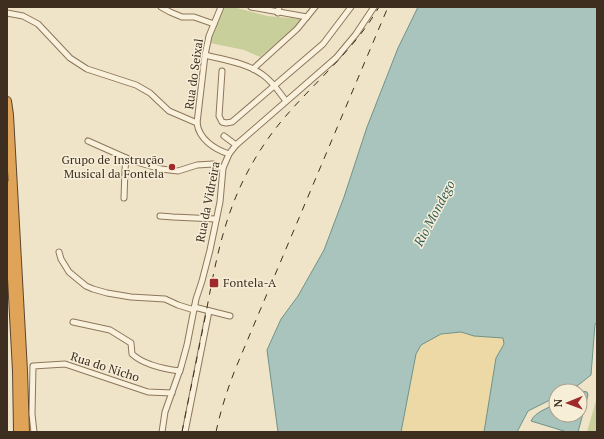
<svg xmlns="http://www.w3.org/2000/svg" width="604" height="439" font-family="'PT Serif',serif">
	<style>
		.green { fill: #c9cf9b }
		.sand { fill: #ecd9a5 }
		.water { fill: #a9c4bc; stroke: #6f938a }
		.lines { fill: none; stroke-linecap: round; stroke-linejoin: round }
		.minor-casing { stroke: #8d765c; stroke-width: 7 }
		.highway-casing { stroke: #5b4430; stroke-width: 10 }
		.minor { stroke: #faf1dc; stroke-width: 5 }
		.highway { stroke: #e0a458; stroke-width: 8 }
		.rail { stroke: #3d2e20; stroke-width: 1; stroke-dasharray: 7 7; stroke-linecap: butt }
		.poi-dot { fill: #9e2a2b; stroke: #f7eed8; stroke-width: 1.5 }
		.labels { text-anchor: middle; stroke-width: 3; stroke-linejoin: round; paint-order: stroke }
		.street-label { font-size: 12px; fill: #3d2e20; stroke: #f7eed8 }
		.poi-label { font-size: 12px; fill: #3d2e20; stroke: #f7eed8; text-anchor: end }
		.water-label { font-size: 13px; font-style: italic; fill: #2f5d5a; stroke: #f7eed8 }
	</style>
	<rect width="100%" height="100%" fill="#f0e4c8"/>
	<g class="green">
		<polygon points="225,7 233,7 267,16 302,19 301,22 260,57 244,50 210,43 212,33"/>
		<polygon points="597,397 597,432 587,432"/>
	</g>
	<polygon class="sand" points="461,332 474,336 503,338 504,344 496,358 484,432 401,432 416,354 421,345 441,334"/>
	<g class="water">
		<path d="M418 7H597V323L595 324 591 375C578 385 574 391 556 391V397L528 411 517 432H484L496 358 504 344 503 338 474 336 461 332 441 334 421 345 416 354 401 432H278L267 350 281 319 298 296 324 250 344 197 367 127 398 48Z"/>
		<path d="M582 391 587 392 588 395 578 432H567L531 421C535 412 548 408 556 404V415H580V392Z"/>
	</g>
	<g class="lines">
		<defs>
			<g id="minor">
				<polyline points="161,7 170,12 182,17 194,17 214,24"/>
				<path d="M221 7 209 36 205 55 197 123C199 139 214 149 229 154"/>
				<polyline points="251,7 307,17"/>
				<polyline points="7,13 23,16 38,24 70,58 87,69 136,85 150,93 169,111 197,123"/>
				<polyline points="278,13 279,7"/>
				<path d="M205 55C225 60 247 63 263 75 273 82 279 92 286 101"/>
				<polyline points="253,69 297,29 315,7"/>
				<polyline points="222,71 219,116 222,122 226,123 232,122 323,44 351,7"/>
				<polyline points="224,136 236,145"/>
				<polyline points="88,141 133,161 161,169 178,171 197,165 213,164 223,168"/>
				<polyline points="124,198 125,170 126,158"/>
				<polyline points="160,216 173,217 216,219"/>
				<polyline points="59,252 61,259 69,272 86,286 93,289 107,293 131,297 165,299 178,305 194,310"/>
				<polyline points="194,307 230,316"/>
				<path d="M73 322 110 330 131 343 132 354C144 365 164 369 180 371"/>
				<polyline points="34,432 32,414 33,366 65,364 148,392 172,393"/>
				<polyline points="162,432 165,412 181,367 187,345 196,299 202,281 210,250 220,202 223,168 229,154 236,145 336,58 356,34 374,7"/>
				<polyline points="185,432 209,311"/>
			</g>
			<g id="highway">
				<polyline points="7,101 9,115 23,371 25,432"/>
				<polyline points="7,185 17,371 18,432"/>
			</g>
		</defs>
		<use href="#minor" class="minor-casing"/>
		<use href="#highway" class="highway-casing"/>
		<use href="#minor" class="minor"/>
		<use href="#highway" class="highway"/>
		<g class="rail">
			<path d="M182 432C190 392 198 353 206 313 218 249 227 199 265 143 298 94 349 59 379 7"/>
			<path d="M216 432C221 409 228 387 237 365L388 7"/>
		</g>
	</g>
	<g class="poi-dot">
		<circle cx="172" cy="167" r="4"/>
		<rect x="209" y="278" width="10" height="10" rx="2"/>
	</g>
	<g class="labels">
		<g class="street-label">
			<text transform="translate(194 74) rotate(-82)" y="4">Rua do Seixal</text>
			<text transform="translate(208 202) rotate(-79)" y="4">Rua da Vidreira</text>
			<text transform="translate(105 367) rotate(18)" y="4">Rua do Nicho</text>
		</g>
		<g class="poi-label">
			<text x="164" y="164">Grupo de Instrução<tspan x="164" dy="14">Musical da Fontela</tspan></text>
			<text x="223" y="287" text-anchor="start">Fontela-A</text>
		</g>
		<g class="water-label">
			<text transform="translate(434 213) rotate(-62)" y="5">Rio Mondego</text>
		</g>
	</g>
	<rect width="604" height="439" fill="none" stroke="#3d2e20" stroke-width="16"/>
	<g transform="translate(568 403) rotate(269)"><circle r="19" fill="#f7eed8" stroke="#ada18e"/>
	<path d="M0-3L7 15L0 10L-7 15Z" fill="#9e2a2b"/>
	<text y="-6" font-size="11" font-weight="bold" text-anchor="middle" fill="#3d2e20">N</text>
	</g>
</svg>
